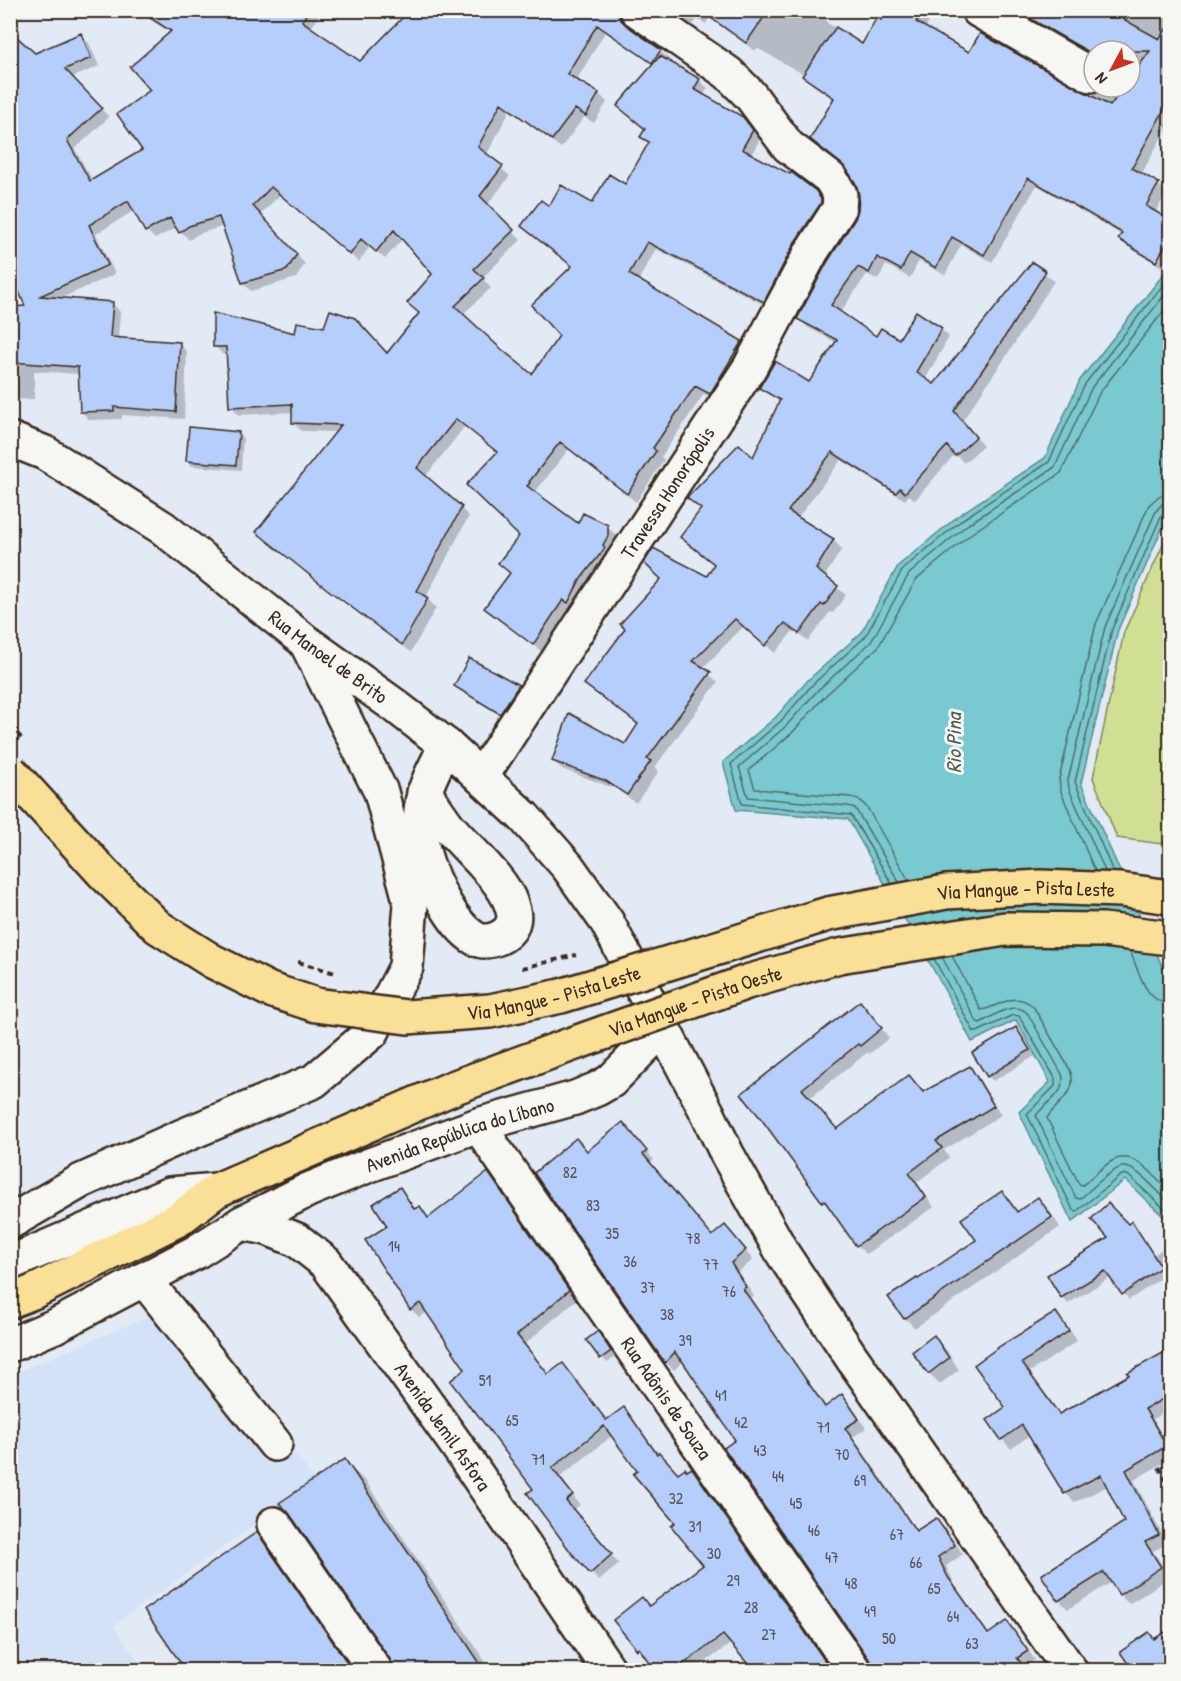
<svg xmlns="http://www.w3.org/2000/svg" width="1181" height="1681" font-family="'Patrick Hand',sans-serif">
	<style>
		.built { fill: #d4e2f7 }
		.green { fill: #cfe094; stroke: #858559; stroke-width: 1.5 }
		.water { fill: #79cad0; stroke: #608a89; stroke-width: 1.5 }
		.shadow { fill: #0003; fill-rule: evenodd }
		.lines { fill: none; stroke-linecap: round; stroke-linejoin: round }
		.shore { stroke: #546a65; stroke-width: 1.5 }
		.building { fill: #b5cefc; stroke: #3b2a1e; stroke-width: 1.5 }
		.minor-casing { stroke: #3b2a1e; stroke-width: 38 }
		.major-casing { stroke: #3b2a1e; stroke-width: 38 }
		.path { stroke: #3b2a1e; stroke-width: 4; stroke-dasharray: 6 4.5; stroke-linecap: butt }
		.minor { stroke: #f6f6f2; stroke-width: 33 }
		.major { stroke: #fadf96; stroke-width: 33 }
		.major-bridge-casing { stroke: #3b2a1e; stroke-width: 38; stroke-linecap: butt }
		.major-bridge { stroke: #fadf96; stroke-width: 33 }
		.labels { text-anchor: middle; stroke-width: 6; stroke-linejoin: round; paint-order: stroke }
		.number-label { font-size: 16px; fill: #5a5356 }
		.street-label { font-size: 20px; fill: #3b2a1e; stroke: #f6f6f2 }
		.water-label { font-size: 21px; font-style: italic; fill: #4e5a53; stroke: #f6f6f2 }
	</style>
	<rect width="100%" height="100%" fill="#e2eaf5"/>
	<filter id="ink" filterUnits="userSpaceOnUse"><feTurbulence type="fractalNoise" baseFrequency=".0167" numOctaves="2"/><feDisplacementMap in="SourceGraphic" scale="12" xChannelSelector="R" yChannelSelector="G"/><feConvolveMatrix kernelMatrix="1 2 1 2 8 2 1 2 1" color-interpolation-filters="sRGB"/></filter>
	<g filter="url(#ink)">
		<polygon class="built" points="185,1301 315,1481 113,1626 145,1670 11,1670 10,1375"/>
		<polygon class="green" points="1170,529 1170,845 1117,838 1093,778 1124,632"/>
		<polygon class="water" points="1170,266 1170,510 1118,630 1081,783 1170,984 1170,1220 1166,1219 1125,1180 1072,1222 1019,1112 1050,1082 1016,1020 972,1042 937,976 848,819 736,810 723,762 776,717 808,680 861,633 898,566 959,515 1045,458 1080,380"/>
		<g class="shadow">
			<path d="M135 10H317L320 14 311 28 360 63 447 10H629L626 17 629 29 660 51 669 59 667 61 699 80 708 88 703 96 742 118 751 127 760 139 751 155 815 192 824 201 772 309 656 249 638 281 741 343 750 351 719 401 704 394 661 457 664 460 636 502 569 449 536 491V494L578 526 607 527 616 535V545L577 610 572 608 542 652 486 608 511 574 521 536 498 453 465 426 425 477 469 516 426 597 436 608 411 652 337 597 258 532 337 432 302 431 293 423 294 412 239 415 231 406 228 355H223L215 346 387 355 420 314 434 274 403 238 385 259 370 246 359 262 280 195 260 215 305 264 296 278 251 291 243 283 224 226 198 234 189 240 177 227 155 239 147 231 135 210 96 234 115 274 59 299 112 303 120 312 118 339 179 343 187 352 184 419 122 415V419L89 420 81 411 80 374 34 371V399L10 400V309L27 308 35 55 80 35 89 43 99 66 71 78 109 117 75 149 93 181 144 150 152 91 171 33ZM605 32 654 65 627 114 646 130 642 136 650 144 626 186 593 205 550 208 523 226 573 267 561 335 533 376 462 315 491 288 482 278 521 240 487 205 510 176 486 156 510 110 561 148 584 117 594 123 607 102 599 94 576 81Z"/>
			<polygon points="669,10 831,10 826,22 863,46 888,10 936,10 925,29 970,54 1092,95 1102,92 1107,87 1130,87 1130,51 1094,51 1094,57 1013,10 1170,10 1170,122 1141,175 1159,185 1167,193 1155,213 1170,221 1170,252 1162,267 1128,247 1120,239 1122,235 1037,185 992,262 961,245 945,275 919,261 910,278 886,265 878,280 867,274 840,313 876,339 900,341 941,329 949,337 925,380 934,386 1033,264 1054,281 1007,355 962,421 983,446 964,463 955,454 915,500 909,495 905,500 841,460 797,519 834,541 842,549 824,577 846,595 833,613 830,612 808,641 794,630 775,653 744,626 702,669 718,682 655,767 659,771 636,803 616,789 562,769 553,761 626,746 639,726 586,684 708,578 716,565 682,537 702,510 689,498 753,460 781,403 761,387 810,384 837,343 807,327 799,319 856,220 859,211 860,195 858,184 849,171 812,139 834,100 813,85 804,76 805,75 757,48 755,51 709,18 706,24 697,19 692,26"/>
			<polygon points="238,433 243,438 241,470 192,466 187,460"/>
			<polygon points="455,686 518,686 523,691 505,718 461,691"/>
			<polygon points="868,1011 889,1038 869,1054 868,1052 810,1098 838,1131 909,1077 924,1093 969,1068 978,1077 1001,1115 944,1150 949,1158 917,1182 934,1207 866,1254 857,1245 832,1209 823,1201 764,1119"/>
			<polygon points="1016,1029 1035,1056 993,1081 988,1076"/>
			<polygon points="623,1124 654,1160 650,1163 712,1237 733,1236 753,1260 738,1272 754,1296 751,1298 827,1408 842,1396 851,1405 866,1428 853,1437 918,1532 936,1520 945,1528 963,1554 946,1566 956,1587 989,1635 1007,1623 1015,1632 1035,1660 1025,1668 871,1659 737,1441 683,1361 674,1370 666,1362 588,1152"/>
			<polygon points="488,1174 496,1183 577,1299 525,1344 549,1376 563,1365 607,1421 624,1409 632,1417 658,1454 679,1475 692,1470 700,1479 833,1670 756,1670 732,1643 694,1670 657,1670 638,1649 649,1607 705,1566 677,1523 613,1435 559,1478 580,1505 573,1510 619,1564 599,1581 591,1573 535,1490 467,1370 428,1312 419,1317 411,1309 389,1227 400,1189 416,1210 419,1208 430,1219"/>
			<polygon points="1002,1193 1019,1212 1038,1199 1048,1209 1060,1227 915,1328 905,1318 918,1281 978,1240"/>
			<polygon points="1131,1223 1154,1255 1170,1243 1170,1284 1164,1276 1129,1300 1111,1277 1068,1304 1062,1297 1049,1275"/>
			<polygon points="1056,1314 1065,1323 1077,1341 1030,1372 1061,1415 1170,1351 1170,1409 1153,1419 1170,1448 1170,1459 1134,1480 1167,1544 1153,1551 1170,1577 1129,1604 1120,1595 1112,1582 1068,1609 1059,1600 1126,1523 1108,1486 1075,1502 1065,1493 1030,1435 1011,1449 1002,1439 1007,1408 976,1366"/>
			<polygon points="934,1337 945,1348 959,1370 940,1384 929,1373"/>
			<polygon points="603,1339 615,1357 607,1363 588,1340"/>
			<polygon points="344,1461 366,1482 491,1670 395,1670"/>
			<polygon points="257,1534 279,1555 358,1670 188,1670"/>
			<polygon points="1170,1631 1170,1670 1135,1670 1149,1634 1156,1640"/>
			<polygon points="10,1655 14,1656 29,1670 10,1670"/>
		</g>
		<g class="lines">
			<g class="shore">
				<polyline points="1095,871 1061,792 1059,779 1096,624 1149,505 1159,496 1170,493"/>
				<polyline points="1105,871 1069,789 1068,780 1105,627 1156,511 1162,504 1170,503"/>
				<polyline points="1113,872 1075,782 1112,629 1162,514 1166,511 1170,510"/>
				<polyline points="909,881 868,809 861,801 850,797 755,789 749,770 792,733 825,696 878,647 916,580 972,533 1061,473 1100,392 1170,303"/>
				<polyline points="899,882 855,808 848,806 748,797 739,767 786,726 818,690 871,642 909,574 967,525 1055,467 1092,387 1170,288"/>
				<polyline points="892,884 851,815 742,804 731,764 781,721 813,684 865,637 903,569 963,519 1049,462 1085,384 1170,276"/>
				<path d="M1130 951C1139 971 1145 1003 1170 1004"/>
				<path d="M952 956 981 1010C1000 1007 1014 990 1033 1006L1070 1070C1079 1093 1058 1101 1047 1118L1079 1184 1083 1185C1092 1177 1102 1167 1112 1161 1135 1148 1156 1178 1170 1192"/>
				<path d="M942 957 977 1022 980 1023C994 1016 1015 999 1028 1014L1062 1074C1068 1093 1045 1102 1036 1116L1076 1198 1080 1199C1089 1191 1111 1169 1122 1167 1135 1164 1161 1195 1170 1204"/>
				<polyline points="934,959 974,1032 977,1032 1013,1015 1019,1016 1055,1078 1055,1086 1027,1114 1073,1210 1077,1211 1120,1176 1125,1174 1129,1176 1170,1214"/>
			</g>
		</g>
		<g class="building">
			<polygon points="138,10 309,10 302,21 360,61 410,10 619,10 620,19 626,25 661,50 652,63 597,25 567,74 599,93 586,116 575,109 552,140 501,103 478,147 503,166 480,196 514,230 474,269 484,278 455,306 500,348 532,374 559,336 531,305 572,266 521,226 541,200 549,206 561,185 592,203 609,174 625,184 649,142 640,137 645,129 617,106 660,56 700,79 694,89 743,117 753,130 742,149 790,174 791,172 816,191 821,199 821,203 795,242 764,302 647,242 629,274 742,341 710,394 695,386 653,448 656,451 627,494 560,442 529,482 530,483 527,486 578,523 583,513 608,525 608,536 603,545 605,548 580,580 568,603 563,600 533,645 484,608 510,573 498,563 519,536 466,485 497,452 456,419 417,468 462,507 417,591 428,598 402,645 327,589 256,532 341,425 292,423 292,404 229,407 226,347 213,347 213,313 295,333 297,322 324,327 330,310 355,318 387,353 419,313 407,303 432,274 394,230 376,252 361,239 350,255 271,187 253,206 297,254 287,270 242,283 219,217 189,226 179,233 170,218 145,232 128,201 89,225 108,265 40,296 113,302 110,337 180,342 176,412 114,407 114,411 80,412 78,367 10,362 10,307 25,306 10,270 10,31 35,53 81,33 91,58 65,69 102,108 67,140 90,181 142,150 117,114 150,90 130,67 171,31"/>
			<polygon points="671,10 689,10 683,19"/>
			<polygon points="700,10 769,10 746,43"/>
			<polygon points="886,10 923,10 916,22 969,52 980,33 1110,106 1124,87 1130,87 1130,78 1150,51 1087,51 1024,15 1027,10 1107,10 1159,39 1170,24 1170,99 1132,168 1159,183 1146,206 1170,220 1170,237 1156,262 1118,239 1122,233 1028,178 984,255 952,237 936,268 910,253 901,270 877,257 869,273 858,267 831,305 876,336 881,328 899,339 916,311 942,328 916,372 934,384 1032,262 1046,271 999,346 954,411 976,437 955,456 947,446 905,493 900,488 896,493 832,452 788,511 834,539 816,569 838,586 824,606 821,604 799,634 785,623 765,646 735,619 693,661 711,672 647,759 651,761 627,795 606,781 552,761 569,713 625,744 638,724 584,684 625,629 620,624 661,579 644,563 653,548 707,576 714,564 680,537 701,509 687,498 739,444 753,457 780,400 759,388 775,361 809,382 837,340 797,319 828,261 855,219 858,210 859,195 856,184 846,168 810,139 834,98 802,76 836,27 862,44 877,17 881,20"/>
			<polygon points="189,427 239,432 236,465 186,461"/>
			<polygon points="469,658 519,685 500,714 454,686"/>
			<polygon points="860,1001 882,1028 860,1046 858,1044 802,1089 837,1129 909,1075 923,1092 970,1066 994,1106 936,1141 942,1148 909,1173 926,1197 856,1246 824,1200 822,1202 762,1120 741,1094"/>
			<polygon points="1016,1027 1030,1050 987,1077 972,1053"/>
			<polygon points="623,1122 647,1151 643,1154 712,1236 725,1225 746,1250 731,1263 746,1287 743,1289 825,1407 842,1394 859,1419 845,1428 916,1531 936,1518 955,1545 938,1557 948,1577 988,1634 1007,1621 1028,1651 1017,1658 1028,1671 872,1671 869,1659 724,1448 735,1440 681,1359 680,1360 675,1352 665,1363 534,1173 576,1138 587,1151"/>
			<polygon points="488,1172 569,1290 517,1335 548,1374 563,1363 606,1420 624,1407 657,1454 659,1452 678,1473 685,1468 687,1471 692,1468 832,1671 754,1671 723,1635 674,1671 655,1671 639,1648 637,1650 613,1620 642,1597 649,1606 703,1565 671,1526 675,1523 633,1474 637,1471 604,1426 552,1468 573,1495 566,1501 612,1554 590,1574 570,1551 527,1493 533,1489 474,1410 473,1411 450,1381 465,1369 420,1303 410,1310 365,1240 387,1226 373,1204 400,1187 414,1209 420,1206 428,1218"/>
			<polygon points="1002,1191 1017,1212 1038,1197 1052,1217 904,1319 888,1297 917,1278 918,1279 976,1240 961,1219"/>
			<polygon points="1108,1203 1128,1224 1132,1221 1161,1267 1122,1295 1105,1271 1061,1298 1047,1275 1108,1238 1091,1219"/>
			<polygon points="1056,1312 1069,1331 1022,1363 1059,1414 1129,1375 1127,1373 1170,1349 1170,1395 1145,1409 1167,1446 1126,1470 1159,1535 1145,1542 1161,1567 1119,1595 1104,1572 1058,1601 1041,1575 1124,1522 1101,1475 1064,1494 1022,1425 1001,1440 987,1420 1005,1407 974,1365 1000,1346"/>
			<polygon points="598,1331 611,1351 600,1359 586,1340"/>
			<polygon points="934,1335 949,1358 928,1374 912,1352"/>
			<polygon points="345,1459 426,1579 425,1580 485,1671 393,1671 390,1659 289,1513 279,1503"/>
			<polygon points="257,1532 259,1535 353,1671 186,1671 158,1630 144,1610"/>
			<polygon points="1170,1629 1170,1671 1133,1671 1120,1652 1149,1632 1154,1639"/>
		</g>
		<g class="lines">
			<defs>
				<g id="minor">
					<polyline points="978,10 1091,75"/>
					<path id="s1" d="M10 439 45 453 163 528 306 642 394 705 446 745 524 817 568 867 607 922 707 1112 727 1154 783 1254 852 1358 1070 1670"/>
					<path id="s2" d="M481 777 750 367 812 251 839 209 840 194 830 178 788 146 750 95 728 73 637 10"/>
					<path d="M424 792C432 803 440 815 448 826 466 848 503 879 511 904 513 910 515 916 513 922 510 936 489 945 476 939 450 925 423 866 421 837 419 824 421 803 425 791 430 775 439 760 446 745"/>
					<path id="s3" d="M478 1125 854 1670"/>
					<polyline points="10,1222 81,1181 180,1137 314,1081 372,1032 406,967 411,904 381,792 308,646"/>
					<path id="s4" d="M242 1223 267 1228 297 1240 326 1263 458 1447 609 1670"/>
					<polyline points="10,1263 170,1194 217,1190"/>
					<polyline points="144,1279 275,1444"/>
					<path id="s5" d="M10 1345 55 1326 196 1252 242 1223 308 1190 367 1166 478 1125 575 1098 597 1089 611 1081 663 1028"/>
					<polyline points="274,1524 375,1670"/>
				</g>
				<polyline id="major" points="10,1301 33,1292 179,1219 217,1190 455,1087 578,1042"/>
			</defs>
			<use href="#minor" class="minor-casing"/>
			<use href="#major" class="major-casing"/>
			<g class="path">
				<polyline points="10,726 24,741"/>
				<polyline points="298,962 335,973"/>
				<polyline points="522,968 576,955"/>
				<polyline points="1159,1467 1170,1487"/>
			</g>
			<use href="#minor" class="minor"/>
			<use href="#major" class="major"/>
			<defs>
				<g id="major-bridge">
					<path id="s6" d="M10 771 104 874 158 927 212 961 270 990 316 1005 407 1017 490 1011 561 996 828 914 946 892 1041 887 1120 890 1170 897"/>
					<path id="s7" d="M578 1042 747 982 839 956 1005 929 1103 930 1170 938"/>
				</g>
			</defs>
			<use href="#major-bridge" class="major-bridge-casing"/>
			<use href="#major-bridge" class="major-bridge"/>
		</g>
	</g>
	<g class="labels">
		<g class="number-label">
			<text x="570" y="1178">82</text>
			<text x="593" y="1211">83</text>
			<text x="612" y="1239">35</text>
			<text x="693" y="1244">78</text>
			<text x="394" y="1252">14</text>
			<text x="630" y="1267">36</text>
			<text x="711" y="1270">77</text>
			<text x="648" y="1293">37</text>
			<text x="729" y="1297">76</text>
			<text x="667" y="1320">38</text>
			<text x="685" y="1346">39</text>
			<text x="485" y="1386">51</text>
			<text x="721" y="1401">41</text>
			<text x="512" y="1426">65</text>
			<text x="741" y="1428">42</text>
			<text x="823" y="1433">71</text>
			<text x="760" y="1456">43</text>
			<text x="842" y="1460">70</text>
			<text x="538" y="1465">71</text>
			<text x="778" y="1482">44</text>
			<text x="860" y="1486">69</text>
			<text x="676" y="1504">32</text>
			<text x="796" y="1509">45</text>
			<text x="695" y="1532">31</text>
			<text x="814" y="1536">46</text>
			<text x="897" y="1540">67</text>
			<text x="714" y="1559">30</text>
			<text x="832" y="1563">47</text>
			<text x="916" y="1568">66</text>
			<text x="733" y="1586">29</text>
			<text x="851" y="1589">48</text>
			<text x="934" y="1594">65</text>
			<text x="751" y="1613">28</text>
			<text x="870" y="1617">49</text>
			<text x="953" y="1622">64</text>
			<text x="769" y="1640">27</text>
			<text x="889" y="1644">50</text>
			<text x="972" y="1649">63</text>
		</g>
		<g class="street-label">
			<text dy="7" stroke="none"><textPath href="#s2" startOffset="340">Travessa Honorópolis</textPath></text>
			<text dy="7" stroke="none"><textPath href="#s1" startOffset="387">Rua Manoel de Brito</textPath></text>
			<text dy="7" stroke="none"><textPath href="#s6" startOffset="1119">Via Mangue - Pista Leste</textPath></text>
			<text dy="7" stroke="none"><textPath href="#s6" startOffset="633">Via Mangue - Pista Leste</textPath></text>
			<text dy="7" stroke="none"><textPath href="#s7" startOffset="124">Via Mangue - Pista Oeste</textPath></text>
			<text dy="7" stroke="none"><textPath href="#s5" startOffset="498">Avenida República do Líbano</textPath></text>
			<text dy="7" stroke="none"><textPath href="#s3" startOffset="332">Rua Adônis de Souza</textPath></text>
			<text dy="7" stroke="none"><textPath href="#s4" startOffset="296">Avenida Jemil Asfora</textPath></text>
		</g>
		<g class="water-label">
			<text transform="translate(954 743) rotate(-90)" y="7">Rio Pina</text>
		</g>
	</g>
	<rect width="1181" height="1681" fill="none" stroke="#f6f6f2" stroke-width="36"/>
	<rect x="18" y="18" width="1145" height="1645" fill="none" stroke="#3b2a1e" stroke-width="2" filter="url(#ink)"/>
	<g transform="translate(1112 69) rotate(229)"><circle r="28" fill="#f6f6f2" stroke="#aba49d" stroke-width="1.5"/>
	<path d="M0-4.5L10 22L0 15L-10 22Z" fill="#c8321e"/>
	<text y="-9" font-size="16" font-weight="bold" text-anchor="middle" fill="#3b2a1e">N</text>
	</g>
</svg>
